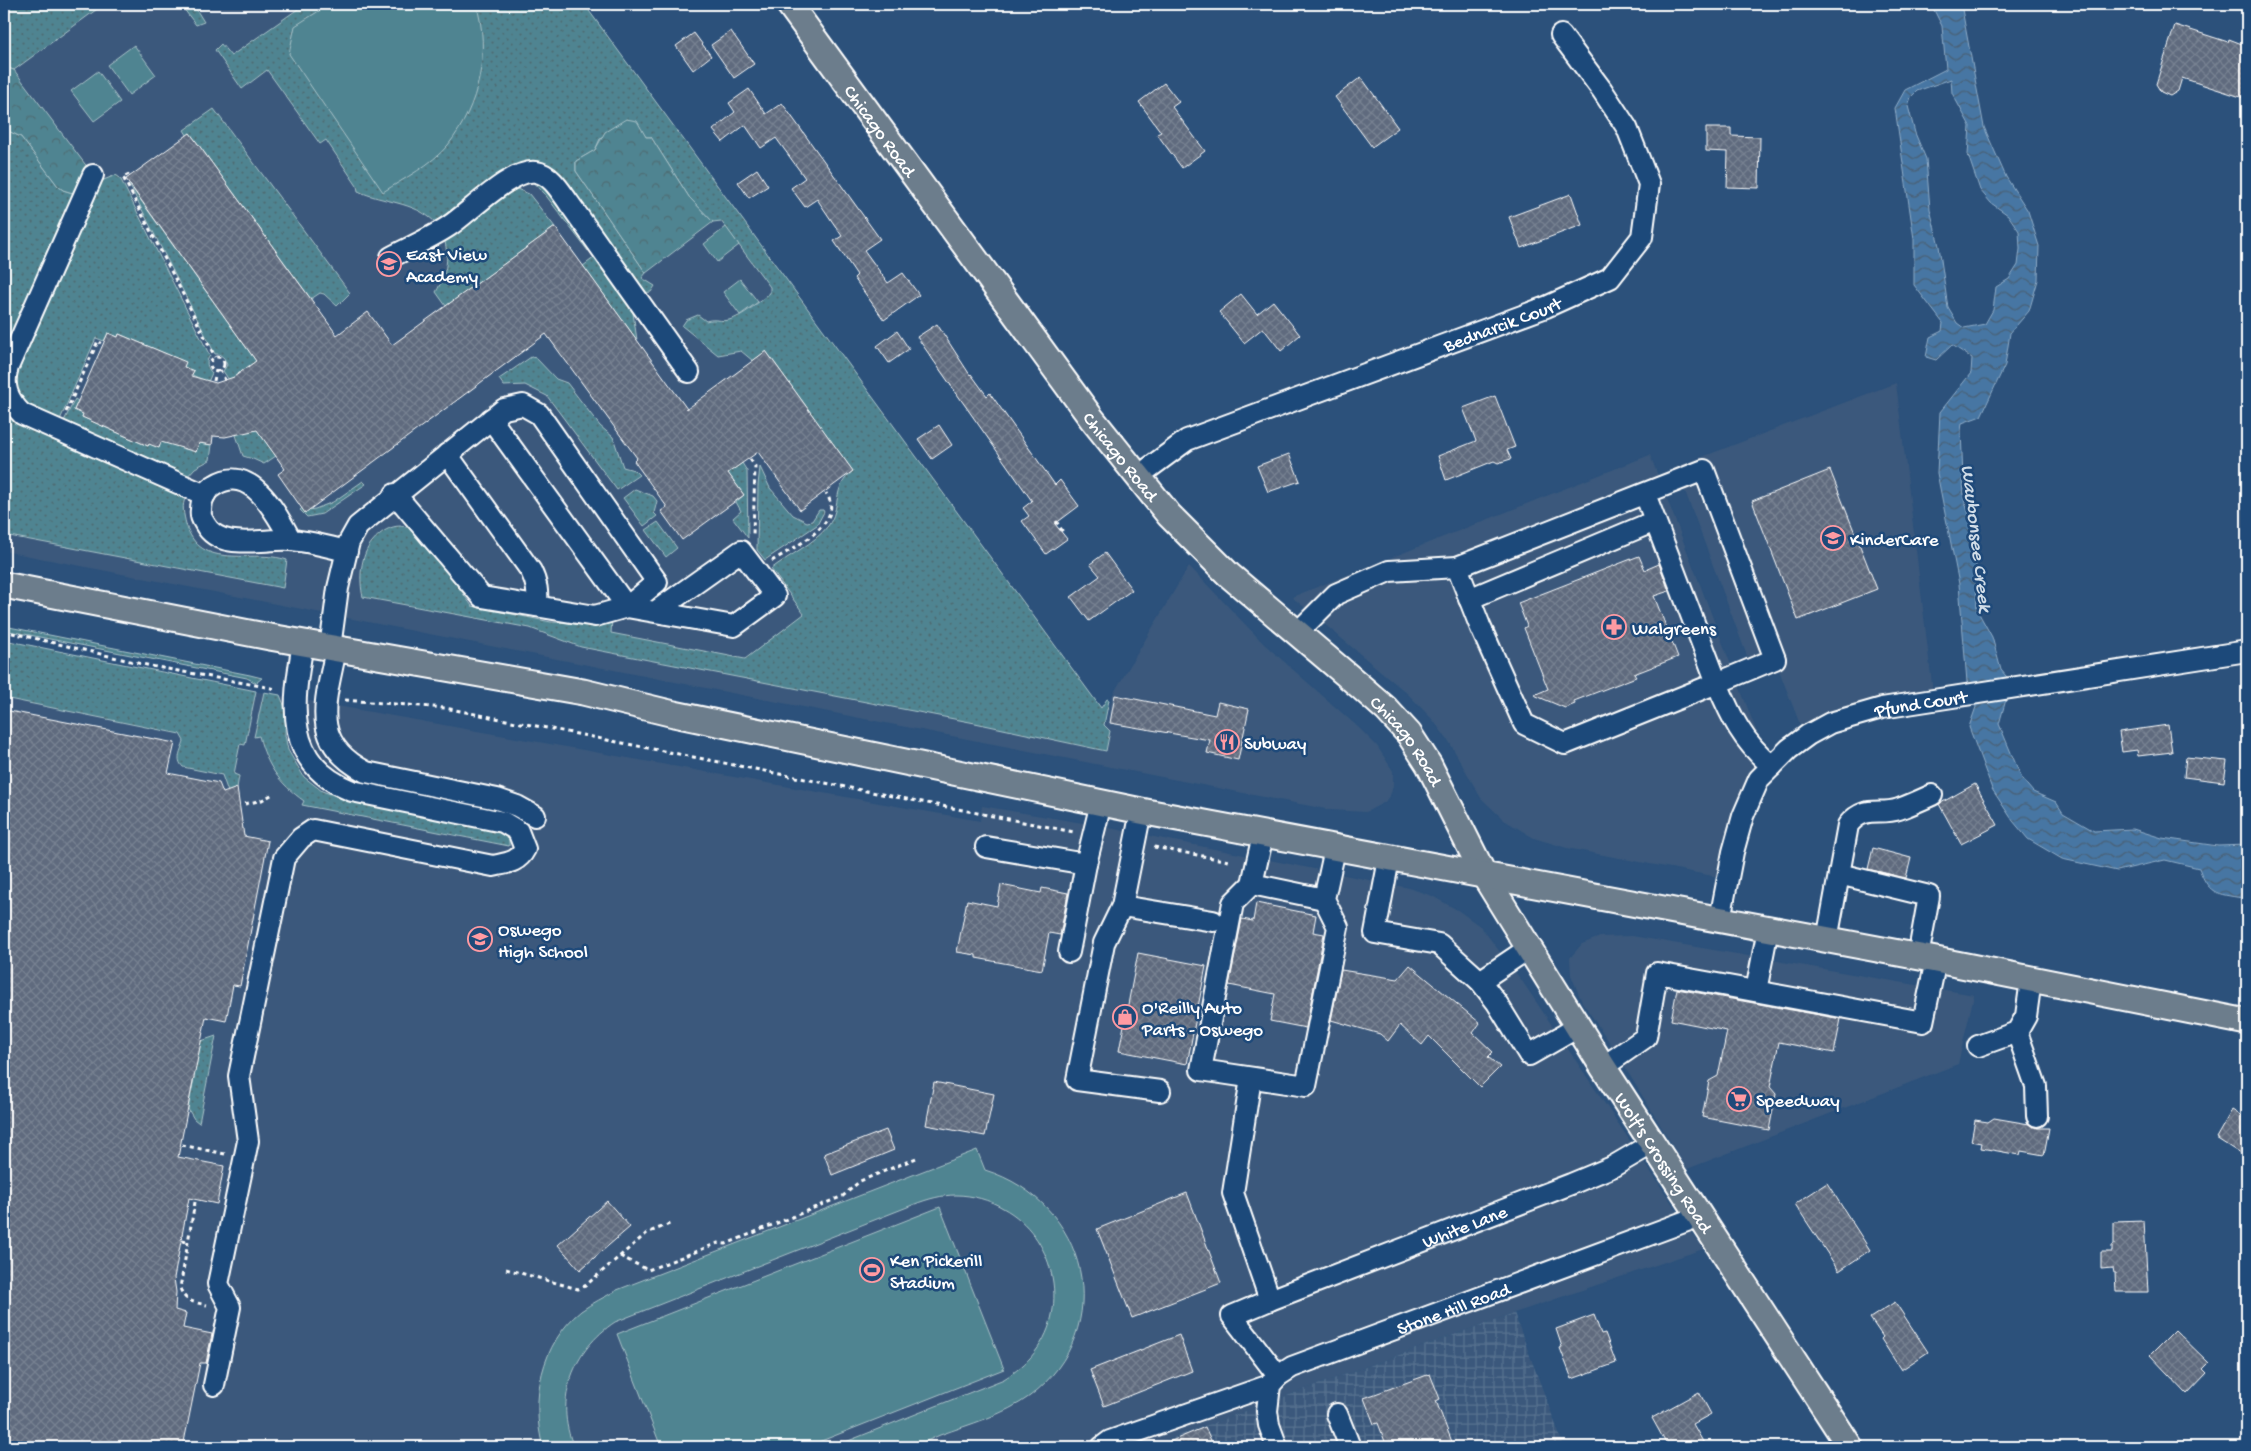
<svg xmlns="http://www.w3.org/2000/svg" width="2251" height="1451" font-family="'Gochi Hand',sans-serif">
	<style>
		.built { fill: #3b597c }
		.industrial { fill: url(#industrial-grid) }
		.grass { fill: url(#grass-dots); stroke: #a8c2c8 }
		.park { fill: url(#park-crowns); stroke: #a8c2c8 }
		.pitch { fill: #508491; stroke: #a8c2c8 }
		.water { fill: url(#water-waves); stroke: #90adc8; fill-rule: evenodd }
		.building { fill: url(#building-cross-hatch); stroke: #fff }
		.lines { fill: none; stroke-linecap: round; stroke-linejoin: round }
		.minor-casing { stroke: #fff; stroke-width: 24 }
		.major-casing { stroke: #fff; stroke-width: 29 }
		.path { stroke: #fff; stroke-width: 3; stroke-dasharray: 4 4; stroke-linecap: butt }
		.minor { stroke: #1f4a7a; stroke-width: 20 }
		.major { stroke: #6c7d8c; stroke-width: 25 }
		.labels { text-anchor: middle; stroke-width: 5; stroke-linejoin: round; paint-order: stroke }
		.street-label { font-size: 19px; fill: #fff; stroke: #1f4a7a }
		.poi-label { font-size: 19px; fill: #fff; stroke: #1f4a7a; text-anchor: start }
		.water-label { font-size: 20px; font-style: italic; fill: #d1dde8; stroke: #1f4a7a }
	</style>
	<defs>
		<pattern id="industrial-grid" width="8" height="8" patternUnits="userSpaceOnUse" patternTransform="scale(1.25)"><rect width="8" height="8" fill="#3b597c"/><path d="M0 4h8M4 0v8" fill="none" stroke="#587290"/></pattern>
		<pattern id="grass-dots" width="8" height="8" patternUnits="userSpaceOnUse" patternTransform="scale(1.25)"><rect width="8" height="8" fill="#508491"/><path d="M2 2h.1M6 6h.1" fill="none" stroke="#4e6b72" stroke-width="1.8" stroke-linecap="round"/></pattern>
		<pattern id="park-crowns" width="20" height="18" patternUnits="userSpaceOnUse" patternTransform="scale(1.25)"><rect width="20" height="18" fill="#508491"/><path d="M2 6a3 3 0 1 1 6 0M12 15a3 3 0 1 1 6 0" fill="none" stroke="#4e6b72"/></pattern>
		<pattern id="water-waves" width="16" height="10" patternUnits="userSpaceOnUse" patternTransform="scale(1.25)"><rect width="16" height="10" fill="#4676a3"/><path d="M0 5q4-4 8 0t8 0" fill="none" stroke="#495f73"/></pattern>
		<pattern id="building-cross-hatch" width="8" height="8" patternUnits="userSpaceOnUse" patternTransform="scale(1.25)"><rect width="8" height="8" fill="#5f6b7e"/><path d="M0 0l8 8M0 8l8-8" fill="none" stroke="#778191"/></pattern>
	</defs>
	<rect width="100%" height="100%" fill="#2c517b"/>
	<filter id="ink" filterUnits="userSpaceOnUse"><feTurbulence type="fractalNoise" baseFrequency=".02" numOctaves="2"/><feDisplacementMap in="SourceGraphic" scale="10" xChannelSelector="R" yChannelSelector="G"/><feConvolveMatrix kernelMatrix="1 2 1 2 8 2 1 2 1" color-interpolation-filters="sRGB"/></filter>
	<g filter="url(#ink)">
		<g class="built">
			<polygon points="4,4 584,4 1106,714 1104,731 1112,696 1189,566 1264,644 1359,728 1377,746 1393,771 1393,786 1391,793 1385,802 1366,812 1331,810 4,551"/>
			<polygon points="1896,383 1934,701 1803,732 1775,660 1752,669 1676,467"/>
			<polygon points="1650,455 1768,761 1723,878 1567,848 1534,838 1504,820 1481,798 1450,743 1433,720 1408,694 1292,597"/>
			<polygon points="4,644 153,673 980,821 982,806 1094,825 1409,888 1432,896 1459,911 1481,927 1522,981 1703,1249 1514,1313 1147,1447 4,1447"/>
			<polygon points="1632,936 1974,995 1958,1064 1687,1169 1610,1043 1582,1002 1571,975 1570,958 1582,944 1600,937"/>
		</g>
		<polygon class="industrial" points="1514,1313 1564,1447 1147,1447"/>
		<g class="grass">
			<polygon points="4,4 104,4 14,70 4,67"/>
			<polygon points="180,4 202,4 196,9 204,22 196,25"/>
			<path d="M305 4H584L1101 708 1107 699 1109 700 1104 725 1110 731 1106 751 975 723 581 647 530 628 363 597C359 580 360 556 372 542 381 531 395 522 409 528 424 535 460 590 472 606L551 622 599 624 612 619 611 633 745 659 804 614 771 569C789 555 814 544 828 526 842 507 831 488 853 471L766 351 753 361 741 351 718 355 682 326 686 320 698 315 706 321C715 318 721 322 729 320 744 316 757 303 770 293V287L721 221 713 222 689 197 651 137H646L641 130 600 139 595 150 576 161V171L646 273 642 278 655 286 651 292 642 293 525 163 515 166 501 175 435 222C413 201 384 203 358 191L357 186 326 140 320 144 267 70 242 89 215 50 221 44 231 56Z"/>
			<polygon points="214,109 350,293 337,306 324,294 320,293 311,299 190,133 187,135 184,130"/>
			<polygon points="4,129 21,137 58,186 63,190 76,194 4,355"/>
			<path d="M116 175 120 178 210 356C205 361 207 368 212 373L208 382 192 375 193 371 184 367 185 362 119 334 118 337 108 333 104 341 96 338 59 422 29 409 12 386V379L101 181Z"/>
			<polygon points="527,177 543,182 593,247 588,251 544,193"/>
			<polygon points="129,184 256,361 229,380 223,371 227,365 224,358 219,354 215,354"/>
			<path d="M512 187 529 194 555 227 446 306 436 292C447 273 450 256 443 235Z"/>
			<polygon points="599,254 632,306 637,340 583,266"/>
			<polygon points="531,357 536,358 556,379 567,383 600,426 613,437 623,467 634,470 639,475 617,490 547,396 525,385 504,386 499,379"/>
			<polygon points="75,399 78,401 74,410 84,412 82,417 148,446 150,442 159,447 164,435 196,452 199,443 212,445 210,460 195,468 186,478 63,423"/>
			<path d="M4 402 186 497C181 505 184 515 186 524 200 573 252 548 287 560L283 588 4 535Z"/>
			<polygon points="247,416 276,456 264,464 253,459 243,456 236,435"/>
			<polygon points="742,463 747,471 748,538 733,518 741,511 736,502 744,495 728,473"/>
			<polygon points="760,467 770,488 793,515 807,522 812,521 819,510 823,510 824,512 817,525 765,560 757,550 758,485"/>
			<polygon points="363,481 366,484 322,514 307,517 300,510 302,508 308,510 315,509 333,502"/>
			<polygon points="635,489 653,496 657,501 654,513 657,516 644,526 623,498"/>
			<polygon points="658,522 677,548 666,557 646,530"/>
			<polygon points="4,626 250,675 262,678 256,683 247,678 4,630"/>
			<path d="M4 640 256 691 245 745 240 744 234 774 239 776 237 788 228 792 222 775 183 767C175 759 181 751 184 741L180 734 4 698Z"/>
			<path d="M264 692 280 695 286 710 285 735 288 750 304 777 322 791 350 801 498 831 509 839V846L302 805 304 801C279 783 267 766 259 736L254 737Z"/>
			<polygon points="216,1036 199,1123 194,1119 188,1109 201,1041"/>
		</g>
		<g class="park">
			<polygon points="4,67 14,70 88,168 76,194 63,190 58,186 21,137 4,129"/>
			<polygon points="626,119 637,121 646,137 651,137 689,197 713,222 646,273 576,171 576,161 595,150 605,132"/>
		</g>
		<g class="pitch">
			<path d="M330 4H476C491 51 479 106 448 145 431 165 405 178 383 192L289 54 295 26Z"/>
			<polygon points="134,45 156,75 129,95 107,65"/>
			<polygon points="98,71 120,102 94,121 71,91"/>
			<polygon points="726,227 739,245 717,262 704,244"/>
			<polygon points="740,279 758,302 740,315 723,292"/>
			<path d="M977 1150 985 1170C1088 1202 1119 1328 1030 1396 1004 1415 970 1424 940 1435 930 1439 919 1446 908 1447 885 1451 856 1447 833 1447L1004 1379C1015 1372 1026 1364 1035 1352 1071 1306 1053 1235 1003 1208 990 1200 972 1195 956 1195 942 1195 928 1199 915 1204L615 1322C574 1349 553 1400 574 1447H543C530 1400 541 1343 581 1311 592 1303 605 1297 617 1290Z"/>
			<polygon points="940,1207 1004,1369 806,1447 661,1447 617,1334"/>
		</g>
		<path class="water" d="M1931 4H1961L1984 127 2006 177 2028 211 2039 246 2038 280 2029 311 2010 333 2005 365 1981 416 1962 423 1961 431 1964 499 1975 532 1977 610 1992 637 2001 670 2011 682 1999 724 2022 779 2033 792 2056 802 2063 813 2094 831 2133 829 2162 838 2218 846 2247 845V899C2219 893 2210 898 2199 868L2165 860 2117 871 2062 859 2028 839 2013 821 1992 789 1969 727 1976 707 1967 682 1959 584 1937 473 1940 412 1971 373 1972 358 1952 345 1936 360 1926 357 1930 337 1942 331 1943 323 1914 285V239L1895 108 1905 90 1946 69 1942 26ZM1951 79 1952 93 1970 126 1968 155 1980 190 1991 203 2008 215 2019 231 2020 249 2018 265 2009 279 1996 287 1993 310 1985 324 1964 328 1957 323 1948 308 1939 246 1930 209 1926 159 1915 133 1908 106 1911 97 1917 91Z"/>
		<g class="building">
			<polygon points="2175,25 2228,42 2229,39 2247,46 2247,99 2182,78 2178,91 2170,96 2161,92 2156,84"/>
			<polygon points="731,31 754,64 734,78 711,45"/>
			<polygon points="694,33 711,56 693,70 676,46"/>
			<polygon points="1361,77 1398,128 1372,147 1335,97"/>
			<polygon points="1164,83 1179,102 1172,107 1205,151 1182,168 1157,134 1161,132 1139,102"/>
			<polygon points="749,89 766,114 782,103 880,239 864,250 888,283 903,273 919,295 884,320 854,278 857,275 834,241 842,236 817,199 805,207 791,188 805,178 776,138 761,148 745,125 723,142 713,130 735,112 729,103"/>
			<polygon points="1706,128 1731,128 1731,136 1760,137 1759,188 1727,187 1728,152 1706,151"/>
			<polygon points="190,133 337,335 368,312 392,345 555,227 687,409 766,351 853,471 800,510 758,452 728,473 744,495 682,540 661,511 667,507 634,461 637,458 546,334 305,513 278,474 285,469 257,430 225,437 213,436 212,445 199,443 196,452 161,442 159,448 149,444 148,446 82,417 83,414 74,410 108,333 118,337 119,334 186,362 184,367 194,371 191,376 216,383 234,377 256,361 126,179"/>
			<polygon points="757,169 768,186 749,198 738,182"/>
			<polygon points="1571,194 1582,225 1521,248 1509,217"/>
			<polygon points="1241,294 1257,314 1273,301 1300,335 1281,351 1263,328 1244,343 1219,312"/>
			<polygon points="937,324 970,375 971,374 987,396 990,393 1055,485 1060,480 1079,506 1055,524 1067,539 1046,554 1022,521 1029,516 1023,508 1032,501 917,337"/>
			<polygon points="897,331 909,349 889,363 877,346"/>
			<polygon points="1495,396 1515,447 1507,450 1511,459 1498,463 1494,461 1446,480 1438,456 1476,441 1463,408"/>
			<polygon points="939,425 952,445 932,459 918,439"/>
			<polygon points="1289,454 1300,481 1268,492 1257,466"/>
			<polygon points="1830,470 1877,589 1798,620 1752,501"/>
			<polygon points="1105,553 1132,590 1089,621 1071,597 1100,576 1090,564"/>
			<polygon points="1639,556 1645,570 1659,564 1669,591 1654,596 1678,657 1634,674 1636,677 1574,701 1575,704 1565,708 1534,695 1548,689 1524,628 1527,626 1518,603"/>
			<polygon points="1115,695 1215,715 1218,702 1249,709 1238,760 1207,753 1210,740 1110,723"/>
			<polygon points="4,710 175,743 168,773 219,783 223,793 237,788 244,836 268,841 240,986 233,985 226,1021 206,1017 178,1157 224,1166 217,1204 189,1198 174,1278 176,1292 175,1310 186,1313 183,1328 212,1334 206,1363 200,1363 183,1447 4,1447"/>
			<polygon points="2168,725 2172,752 2138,756 2137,750 2122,752 2119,732"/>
			<polygon points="2186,757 2227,761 2224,782 2184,777"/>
			<polygon points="1975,784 1998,825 1961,844 1939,804"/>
			<polygon points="1873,848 1911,858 1906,878 1868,869"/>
			<polygon points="1001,885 1041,893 1042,888 1068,893 1060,935 1049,933 1042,970 976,958 976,955 957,952 967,900 997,906"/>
			<polygon points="1256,903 1316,915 1313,932 1324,934 1306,1028 1270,1021 1275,994 1229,985 1242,919 1253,921"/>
			<polygon points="1138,953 1206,966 1187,1064 1119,1051"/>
			<polygon points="1410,965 1480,1023 1473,1033 1493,1052 1488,1057 1500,1067 1480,1087 1429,1036 1422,1045 1400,1025 1388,1041 1380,1034 1331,1020 1341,970 1398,979"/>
			<polygon points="1677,989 1841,1019 1834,1053 1779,1042 1770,1087 1776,1094 1769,1130 1702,1117 1709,1081 1718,1076 1727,1031 1671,1020"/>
			<polygon points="934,1082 994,1094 985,1136 926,1125"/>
			<polygon points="2232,1110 2247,1119 2247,1158 2216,1138"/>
			<polygon points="1994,1118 2029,1124 2037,1128 2049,1128 2044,1155 2021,1151 2020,1155 1981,1148 1982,1143 1971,1141 1975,1120 1988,1122"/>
			<polygon points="886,1130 894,1150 832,1175 824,1154"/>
			<polygon points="1827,1183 1870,1250 1839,1271 1795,1204"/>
			<polygon points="1187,1193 1221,1283 1132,1318 1097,1229"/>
			<polygon points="607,1201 630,1227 580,1270 558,1245"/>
			<polygon points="2144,1221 2148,1292 2116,1292 2115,1273 2113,1273 2112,1268 2101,1269 2101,1252 2112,1252 2112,1246 2114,1245 2114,1222"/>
			<polygon points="1895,1302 1928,1352 1901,1370 1881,1339 1883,1337 1870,1318"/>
			<polygon points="1594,1315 1601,1334 1605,1333 1616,1363 1572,1379 1560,1348 1562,1347 1556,1329"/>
			<polygon points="2175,1330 2209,1363 2203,1369 2207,1373 2187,1394 2150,1355"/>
			<polygon points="1179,1335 1192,1371 1104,1406 1090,1370"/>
			<polygon points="1430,1374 1440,1399 1436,1401 1454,1447 1387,1447 1378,1423 1374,1424 1364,1398"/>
			<polygon points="1699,1392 1711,1414 1693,1424 1706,1447 1668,1447 1652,1418"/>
			<polygon points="1205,1427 1214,1447 1157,1447"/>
		</g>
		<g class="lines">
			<defs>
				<g id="minor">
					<path d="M93 175 8 367C2 386 8 400 22 414L205 495"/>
					<path d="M391 257C410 247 431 238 449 226 469 213 512 168 536 172 551 174 561 192 569 203L689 372"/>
					<polyline points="491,419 627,607 734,626 775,596 741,551 655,612"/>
					<path d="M447 454 531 571C537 583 538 592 537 606"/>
					<path id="s1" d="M1137 477 1187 440 1546 307 1610 278 1642 237 1649 184 1627 128 1602 90 1561 35"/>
					<path d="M291 540C276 513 251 463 215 485 205 490 201 500 201 510 200 516 202 519 205 524 220 552 264 538 290 540 309 541 328 547 347 551"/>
					<path d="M1457 567 1480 626 1524 724 1565 744 1717 683C1731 717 1743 742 1772 766"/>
					<polyline points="1469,599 1655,521"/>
					<polyline points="1297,633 1336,594 1389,571 1457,567 1704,470 1775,659 1717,683 1645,494"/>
					<polyline points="330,648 338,588 349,542 358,526 504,409 523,405 539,414 657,582 627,607 595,616 482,597 395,494"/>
					<path d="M336 649C326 701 308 742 366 772L497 799 517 806 535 816"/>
					<polyline points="1141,811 1122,906 1104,943 1077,1080 1160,1091"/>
					<polyline points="1263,835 1252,884 1233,903 1201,1070 1306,1086 1338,927 1324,899 1335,849"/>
					<polyline points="986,847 1086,864"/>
					<polyline points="1389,859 1375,933 1439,944 1480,981 1497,1003 1529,1055 1578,1027"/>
					<polyline points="1839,874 1929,896 1918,957"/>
					<polyline points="1252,884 1324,899"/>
					<polyline points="1122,906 1213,921"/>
					<path id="s2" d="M1720 919 1733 852 1743 816 1759 779 1789 749 1808 735 1830 723 1882 708 2247 651"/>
					<path d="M1827 940 1848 825C1865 804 1879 816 1899 809 1910 805 1921 800 1932 795"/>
					<polyline points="1069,952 1086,864 1101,803"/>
					<polyline points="1480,981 1529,948"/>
					<polyline points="1756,991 1768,929"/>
					<polyline points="2017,1032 2036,1086 2037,1116"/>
					<polyline points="1978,1046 2017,1032 2026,1016 2031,980"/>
					<polyline points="1603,1067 1646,1037 1657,973 1923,1022 1936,960"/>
					<polyline points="1251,1078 1233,1193 1270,1300 1232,1316 1278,1376"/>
					<path id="s3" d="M1270 1300 1571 1184 1612 1167 1653 1143"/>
					<path d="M214 1385 230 1307 218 1284 248 1141 239 1076 284 858 301 838 313 830 493 866C506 863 518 863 525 849L518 831 503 822 352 791C282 763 293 703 303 643"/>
					<polyline points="1337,1414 1350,1447"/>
					<polyline points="1102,1447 1110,1441 1270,1385"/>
					<path id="s4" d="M1277 1447 1269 1425 1267 1411 1270 1385 1278 1376 1292 1367 1700 1216"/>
				</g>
				<g id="major">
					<path id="s5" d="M789 4 1092 419 1169 515 1229 575 1361 687 1386 709 1409 734 1429 765 1484 875 1529 948 1603 1067 1850 1447"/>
					<polyline points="4,585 270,637 583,692 674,714 1146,812 1936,960 2247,1022"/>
				</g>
			</defs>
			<use href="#minor" class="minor-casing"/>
			<use href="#major" class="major-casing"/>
			<g class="path">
				<polyline points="129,174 123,177 215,357"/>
				<circle cx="217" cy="364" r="7"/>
				<polyline points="220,370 225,380"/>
				<polyline points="214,381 216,370"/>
				<polyline points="66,412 98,341 101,343"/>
				<polyline points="750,459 755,466 753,536"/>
				<polyline points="1056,521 1063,532"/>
				<path d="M772 561C792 548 847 523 826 493"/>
				<polyline points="4,631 151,666 277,689"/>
				<polyline points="345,700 445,708 1074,832"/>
				<polyline points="245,804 262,800 273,794"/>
				<polyline points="1154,847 1229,861"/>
				<polyline points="182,1145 225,1154"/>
				<path d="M195 1202 180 1288C185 1302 193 1302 207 1305"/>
				<polyline points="182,1241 188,1242"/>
				<polyline points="620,1256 648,1270 718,1243 726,1244 843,1196 860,1181 919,1157"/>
				<polyline points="506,1269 578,1289 585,1286 647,1233 672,1223"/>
			</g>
			<use href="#minor" class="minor"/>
			<use href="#major" class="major"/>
		</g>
	</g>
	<defs>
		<symbol id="school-ring" viewBox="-11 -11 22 22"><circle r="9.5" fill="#1f4a7a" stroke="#ff9aa2" stroke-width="1.5"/><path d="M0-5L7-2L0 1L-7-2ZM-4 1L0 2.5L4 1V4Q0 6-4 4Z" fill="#ff9aa2"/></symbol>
		<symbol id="pharmacy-ring" viewBox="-11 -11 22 22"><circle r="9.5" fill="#1f4a7a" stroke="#ff9aa2" stroke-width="1.5"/><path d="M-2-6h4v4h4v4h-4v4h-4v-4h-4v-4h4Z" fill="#ff9aa2"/></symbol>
		<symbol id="restaurant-ring" viewBox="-11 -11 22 22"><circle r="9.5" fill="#1f4a7a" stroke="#ff9aa2" stroke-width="1.5"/><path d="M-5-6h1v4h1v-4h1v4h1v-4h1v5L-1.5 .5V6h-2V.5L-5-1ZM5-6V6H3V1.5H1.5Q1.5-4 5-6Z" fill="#ff9aa2"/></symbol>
		<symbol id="shop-ring" viewBox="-11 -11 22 22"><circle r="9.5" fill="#1f4a7a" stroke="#ff9aa2" stroke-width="1.5"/><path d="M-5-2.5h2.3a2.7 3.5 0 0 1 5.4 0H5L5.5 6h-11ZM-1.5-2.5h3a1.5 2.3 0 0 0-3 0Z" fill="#ff9aa2"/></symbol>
		<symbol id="supermarket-ring" viewBox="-11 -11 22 22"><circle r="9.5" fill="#1f4a7a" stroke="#ff9aa2" stroke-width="1.5"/><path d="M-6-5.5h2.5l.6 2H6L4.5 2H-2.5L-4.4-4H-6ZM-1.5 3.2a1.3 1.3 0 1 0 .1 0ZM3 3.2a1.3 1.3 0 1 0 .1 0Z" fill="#ff9aa2"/></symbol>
		<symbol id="stadium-ring" viewBox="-11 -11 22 22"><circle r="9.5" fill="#1f4a7a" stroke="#ff9aa2" stroke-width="1.5"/><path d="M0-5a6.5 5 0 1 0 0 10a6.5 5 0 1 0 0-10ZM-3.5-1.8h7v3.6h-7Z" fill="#ff9aa2"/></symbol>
	</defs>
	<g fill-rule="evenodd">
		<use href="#school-ring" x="375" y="250" width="28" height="28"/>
		<use href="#school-ring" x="1819" y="524" width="28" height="28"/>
		<use href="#pharmacy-ring" x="1600" y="613" width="28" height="28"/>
		<use href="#restaurant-ring" x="1213" y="728" width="28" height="28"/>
		<use href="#school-ring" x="466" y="925" width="28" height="28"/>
		<use href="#shop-ring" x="1111" y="1003" width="28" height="28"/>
		<use href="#supermarket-ring" x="1725" y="1085" width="28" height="28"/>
		<use href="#stadium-ring" x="858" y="1256" width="28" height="28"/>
	</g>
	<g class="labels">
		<g class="street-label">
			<text dy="7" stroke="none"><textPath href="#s5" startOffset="156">Chicago Road</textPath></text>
			<text dy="7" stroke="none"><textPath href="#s1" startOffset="398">Bednarcik Court</textPath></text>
			<text dy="7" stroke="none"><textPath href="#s5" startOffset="561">Chicago Road</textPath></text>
			<text dy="7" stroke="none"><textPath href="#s2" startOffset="330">Pfund Court</textPath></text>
			<text dy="7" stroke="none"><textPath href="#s5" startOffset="966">Chicago Road</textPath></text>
			<text dy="7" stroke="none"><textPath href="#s5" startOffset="1461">Wolf's Crossing Road</textPath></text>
			<text dy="7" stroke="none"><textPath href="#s3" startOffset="208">White Lane</textPath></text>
			<text dy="7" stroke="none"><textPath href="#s4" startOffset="264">Stone Hill Road</textPath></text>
		</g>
		<g class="poi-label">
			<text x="406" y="260">East View<tspan x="406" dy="22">Academy</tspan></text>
			<text x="1850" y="545">KinderCare</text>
			<text x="1632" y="634">Walgreens</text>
			<text x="1244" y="749">Subway</text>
			<text x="498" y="935">Oswego<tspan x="498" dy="22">High School</tspan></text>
			<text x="1142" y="1013">O'Reilly Auto<tspan x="1142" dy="22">Parts - Oswego</tspan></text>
			<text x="1756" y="1106">Speedway</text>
			<text x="890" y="1266">Ken Pickerill<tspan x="890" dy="22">Stadium</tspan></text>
		</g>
		<g class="water-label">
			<text transform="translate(1978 538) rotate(83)" y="7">Waubonsee Creek</text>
		</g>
	</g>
	<rect width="2251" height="1451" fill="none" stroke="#1f4a7a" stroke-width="20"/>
	<rect x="10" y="10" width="2231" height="1431" fill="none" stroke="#fff" stroke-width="2" filter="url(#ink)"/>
</svg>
